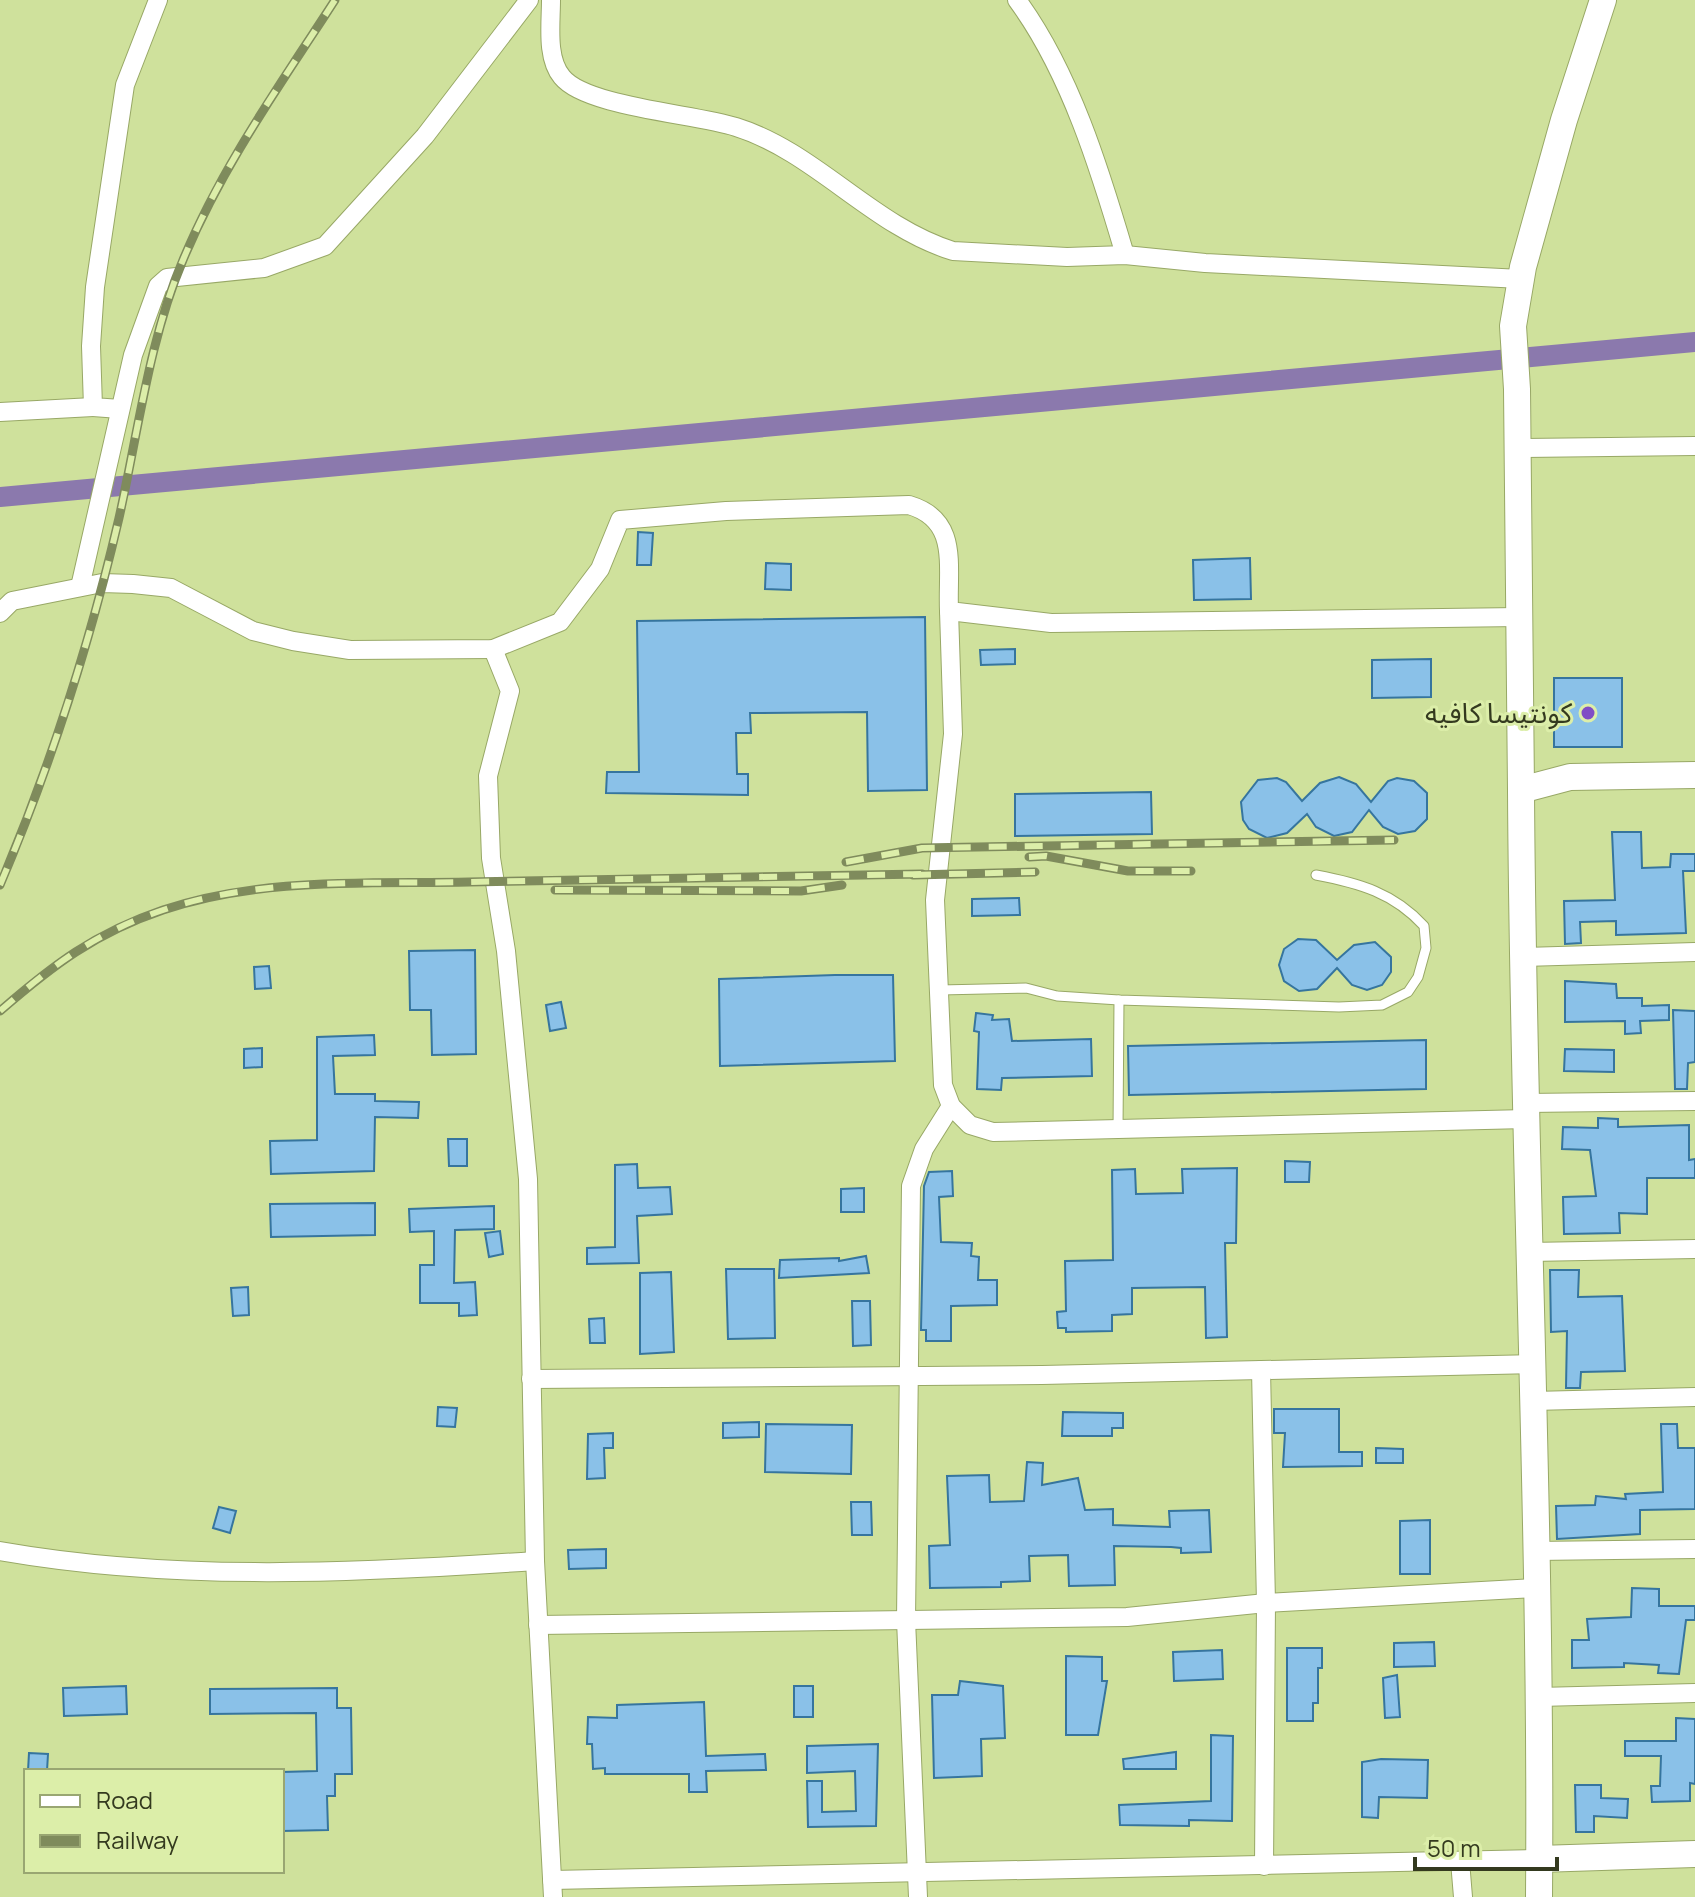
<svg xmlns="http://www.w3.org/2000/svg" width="1695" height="1897" font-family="Manrope,'Noto Sans Arabic',sans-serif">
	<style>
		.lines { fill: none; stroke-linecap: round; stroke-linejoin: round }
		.canal { stroke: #8b79ad; stroke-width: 20 }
		.building { fill: #8ac1e8; stroke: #36759e; stroke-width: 2 }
		.lane-casing { stroke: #98a866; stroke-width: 11 }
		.street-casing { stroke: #98a866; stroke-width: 20 }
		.secondary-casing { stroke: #98a866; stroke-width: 28 }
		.lane { stroke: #fff; stroke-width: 9 }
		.street { stroke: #fff; stroke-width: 18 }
		.secondary { stroke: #fff; stroke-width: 26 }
		.rail-casing { stroke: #7f8b5c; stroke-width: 9 }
		.rail { stroke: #dceea9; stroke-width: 6; stroke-dasharray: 18; stroke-linecap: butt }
		.poi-dot { fill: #804dc5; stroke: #dceea9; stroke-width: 3 }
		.labels { text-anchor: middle; stroke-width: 6; stroke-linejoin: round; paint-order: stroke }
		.poi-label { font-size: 28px; fill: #343a1f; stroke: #dceea9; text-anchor: end }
	</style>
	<rect width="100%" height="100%" fill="#cfe19c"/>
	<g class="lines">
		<polyline class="canal" points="0,497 1695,342"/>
	</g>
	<g class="building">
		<polygon points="638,532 653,533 651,565 637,565"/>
		<polygon points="1250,558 1251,599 1194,600 1193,560"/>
		<polygon points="766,563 791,564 791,590 765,589"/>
		<polygon points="925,617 927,790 868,791 867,712 750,713 751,733 736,733 737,774 748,774 748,795 606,793 607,772 639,772 637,621"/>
		<polygon points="1015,649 1015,664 981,665 980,650"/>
		<polygon points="1431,659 1431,697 1372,698 1372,660"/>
		<rect x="1554" y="678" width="68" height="69"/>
		<polygon points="1339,777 1356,784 1371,802 1388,781 1397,778 1414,781 1427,793 1427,819 1415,831 1398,834 1383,827 1369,810 1352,832 1334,836 1316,827 1307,814 1287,833 1267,838 1249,829 1243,820 1241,802 1258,780 1277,778 1286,782 1302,801 1320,783"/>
		<polygon points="1151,792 1152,834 1015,836 1015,794"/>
		<polygon points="1612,832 1641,832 1642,868 1670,867 1671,854 1695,854 1695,871 1683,871 1686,933 1616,935 1616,921 1580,922 1581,943 1565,944 1564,901 1615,900"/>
		<polygon points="1019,898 1020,915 972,916 972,899"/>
		<polygon points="1298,939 1316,940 1337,960 1354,945 1375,942 1391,957 1391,972 1382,985 1367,990 1352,985 1337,968 1317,989 1299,991 1284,981 1279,965 1284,949"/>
		<polygon points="475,950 476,1054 432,1055 431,1010 410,1010 409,951"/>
		<polygon points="269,966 271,988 255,989 254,967"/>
		<polygon points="835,975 893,975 895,1061 720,1066 719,979"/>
		<polygon points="1565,981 1616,984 1617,998 1642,998 1642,1006 1669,1005 1669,1020 1640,1021 1641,1033 1625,1034 1625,1021 1565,1022"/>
		<polygon points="561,1002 566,1028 550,1031 546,1005"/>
		<polygon points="1673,1010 1695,1011 1695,1062 1688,1063 1687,1089 1675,1089"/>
		<polygon points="976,1013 993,1015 992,1020 1009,1019 1012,1041 1091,1039 1092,1076 1002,1078 1001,1090 977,1089 979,1032 974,1031"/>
		<polygon points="374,1035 375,1055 333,1056 335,1094 375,1094 375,1101 419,1102 418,1118 375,1117 374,1171 271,1174 270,1141 317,1140 317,1037"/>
		<polygon points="1426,1040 1426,1089 1129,1095 1128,1046"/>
		<polygon points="262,1048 262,1067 244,1068 244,1049"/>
		<polygon points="1565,1049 1614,1050 1614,1072 1564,1071"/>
		<polygon points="1598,1118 1618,1119 1618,1127 1689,1125 1689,1160 1695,1159 1695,1178 1647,1178 1647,1214 1619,1213 1620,1233 1564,1234 1563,1197 1596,1196 1590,1150 1562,1149 1563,1127 1598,1128"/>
		<polygon points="448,1139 467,1139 467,1166 449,1166"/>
		<polygon points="1285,1161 1310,1162 1309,1182 1285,1182"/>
		<polygon points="637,1164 638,1188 670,1187 672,1214 637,1216 639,1263 587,1264 587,1248 615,1247 615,1165"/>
		<polygon points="1237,1168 1236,1243 1225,1243 1227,1337 1206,1338 1205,1287 1132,1288 1132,1314 1112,1315 1112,1331 1066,1332 1066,1328 1058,1328 1057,1312 1066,1311 1065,1261 1113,1260 1112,1170 1135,1169 1136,1194 1183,1193 1182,1169"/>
		<polygon points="952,1171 953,1196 939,1197 941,1242 972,1243 971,1256 979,1257 978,1280 997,1280 997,1305 951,1306 951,1341 926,1341 926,1330 921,1330 924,1186 929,1172"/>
		<polygon points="864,1188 864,1212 841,1212 841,1189"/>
		<polygon points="375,1203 375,1235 271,1237 270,1204"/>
		<polygon points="494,1206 494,1229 455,1230 454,1283 475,1282 477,1315 459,1316 459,1303 420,1303 420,1265 434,1265 434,1231 410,1232 409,1209"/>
		<polygon points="500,1231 503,1254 489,1257 485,1233"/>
		<polygon points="866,1256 869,1273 779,1278 780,1260 839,1258 839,1261"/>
		<polygon points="726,1269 774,1269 775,1338 728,1339"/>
		<polygon points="1550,1270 1579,1270 1578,1297 1622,1296 1625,1371 1581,1372 1580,1388 1566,1388 1567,1331 1551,1332"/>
		<polygon points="671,1272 674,1352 640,1354 640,1273"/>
		<polygon points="248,1287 249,1315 233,1316 231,1288"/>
		<polygon points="852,1301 870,1301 871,1345 853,1346"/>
		<polygon points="604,1318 605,1343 590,1343 589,1319"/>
		<polygon points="438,1407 457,1408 455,1427 437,1426"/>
		<polygon points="1274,1409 1339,1409 1339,1452 1362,1452 1362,1466 1283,1467 1285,1433 1274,1433"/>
		<polygon points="1063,1412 1123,1413 1123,1428 1112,1428 1112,1436 1062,1436"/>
		<polygon points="759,1422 759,1437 723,1438 723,1423"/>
		<polygon points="766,1424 852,1425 851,1474 765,1472"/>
		<polygon points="1661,1424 1677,1424 1678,1448 1695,1448 1695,1509 1640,1510 1640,1534 1557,1539 1556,1506 1595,1505 1596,1496 1626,1499 1625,1494 1663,1492"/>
		<polygon points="613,1433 613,1448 604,1448 605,1478 587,1479 588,1434"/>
		<polygon points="1376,1448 1403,1449 1403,1463 1376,1463"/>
		<polygon points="1027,1462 1043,1463 1042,1485 1078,1478 1085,1510 1113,1509 1113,1525 1170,1527 1169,1511 1209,1510 1211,1552 1181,1553 1181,1548 1171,1547 1114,1546 1115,1585 1069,1586 1068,1555 1029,1556 1030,1581 1001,1582 1001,1587 930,1588 929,1546 950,1545 947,1476 989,1475 990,1502 1024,1501"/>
		<polygon points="851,1502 871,1502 872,1535 852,1535"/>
		<polygon points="219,1507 236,1511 230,1533 213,1528"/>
		<polygon points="1430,1520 1430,1574 1400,1574 1400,1521"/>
		<polygon points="606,1549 606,1568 569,1569 568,1550"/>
		<polygon points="1632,1588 1659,1589 1659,1606 1695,1606 1695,1620 1686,1620 1679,1674 1658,1673 1659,1665 1624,1663 1624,1667 1572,1668 1572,1640 1589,1640 1587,1619 1631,1617"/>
		<polygon points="1434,1642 1435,1666 1394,1667 1394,1643"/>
		<polygon points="1287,1648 1322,1648 1322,1668 1318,1668 1318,1703 1313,1703 1313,1721 1287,1721"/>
		<polygon points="1222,1650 1223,1679 1174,1681 1173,1652"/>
		<polygon points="1066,1656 1102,1657 1102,1681 1107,1681 1098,1735 1066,1735"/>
		<polygon points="1397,1675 1400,1717 1385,1718 1383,1678"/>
		<polygon points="960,1681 1003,1686 1005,1738 981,1739 982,1776 934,1778 932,1695 958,1695"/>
		<polygon points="126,1686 127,1714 64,1716 63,1688"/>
		<rect x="794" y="1686" width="19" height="31"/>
		<polygon points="337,1688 337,1708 351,1708 352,1774 335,1774 335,1796 327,1796 328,1830 282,1831 282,1772 317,1771 316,1713 210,1714 210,1689"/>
		<polygon points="704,1702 706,1756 765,1754 766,1770 706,1771 707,1792 689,1792 689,1774 605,1774 605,1768 593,1769 592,1744 587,1744 588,1717 617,1718 617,1705"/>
		<polygon points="1676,1718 1695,1719 1695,1784 1690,1783 1690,1801 1652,1802 1651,1786 1660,1786 1661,1756 1625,1756 1625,1741 1676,1741"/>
		<polygon points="1211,1735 1233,1736 1232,1821 1189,1820 1189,1826 1120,1825 1119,1805 1211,1801"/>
		<polygon points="878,1744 876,1826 808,1827 807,1781 822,1781 822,1812 856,1811 855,1771 807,1773 807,1746"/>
		<polygon points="1176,1752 1176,1769 1124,1769 1123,1759"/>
		<polygon points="29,1753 48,1754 47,1771 28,1771"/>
		<polygon points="1381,1759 1428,1760 1427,1798 1379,1797 1378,1818 1362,1817 1362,1762"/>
		<polygon points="1575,1785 1601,1785 1601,1798 1628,1799 1627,1818 1594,1816 1594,1832 1576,1832"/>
	</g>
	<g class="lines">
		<defs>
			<g id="lane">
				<path d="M940 990 1026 988 1057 996 1119 1000 1339 1007 1382 1005 1408 992 1418 977 1426 948 1424 926C1394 893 1359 883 1316 875"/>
				<polyline points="1118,1131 1119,1000"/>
			</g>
			<g id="street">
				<path d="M551 0C551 24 546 58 562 77 586 107 696 114 736 127 816 152 872 226 953 251L1067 257 1125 255 1205 263 1521 279"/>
				<path d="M1017 0C1070 72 1100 170 1125 255"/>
				<polyline points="120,409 93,407 91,346 95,287 125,85 158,0"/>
				<polyline points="0,412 93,407"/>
				<polyline points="1518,448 1695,446"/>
				<polyline points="80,587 133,355 158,286 167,278 264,268 325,246 425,136 529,0"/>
				<polyline points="949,611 953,734 935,900 943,1085 951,1106 970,1125 993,1132 1527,1119"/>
				<path d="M0 613 12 601 102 583 133 584 171 588 253 631 293 641 350 650 493 649 560 622 600 569 620 520 726 511 909 505C960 520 947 566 949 611L1051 623 1519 617"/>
				<polyline points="493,649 510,691 488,776 491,858 506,951 528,1179 535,1561 553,1897"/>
				<polyline points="1521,957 1695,952"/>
				<polyline points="1526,1103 1695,1101"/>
				<polyline points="1529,1252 1695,1249"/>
				<polyline points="1261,1370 1266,1603 1264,1866"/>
				<polyline points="531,1379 1042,1375 1532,1364"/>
				<polyline points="1533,1401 1695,1397"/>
				<path d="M0 1551C177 1582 356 1573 535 1561"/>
				<polyline points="1535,1551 1695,1549"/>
				<polyline points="538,1625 1127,1617 1266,1603 1536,1588"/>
				<polyline points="1539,1697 1695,1693"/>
				<polyline points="1460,1861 1463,1897"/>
				<polyline points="552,1880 1539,1859"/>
				<polyline points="918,1897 906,1620 911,1186 924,1149 951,1106"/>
			</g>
			<g id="secondary">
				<polyline points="1521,790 1517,389 1513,326 1523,267 1564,120 1603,0"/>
				<polyline points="1539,1859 1695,1854"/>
				<path d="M1539 1897C1542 1528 1523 1159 1521 790L1570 777 1695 775"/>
			</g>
		</defs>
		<use href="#lane" class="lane-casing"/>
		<use href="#street" class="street-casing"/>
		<use href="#secondary" class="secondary-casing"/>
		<use href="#lane" class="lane"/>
		<use href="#street" class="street"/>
		<use href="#secondary" class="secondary"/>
		<defs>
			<g id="rail">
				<polyline points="1029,857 1046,856 1128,871 1191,871"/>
				<polyline points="846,862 922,848 1394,840"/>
				<polyline points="913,875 1035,872"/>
				<path d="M0 885C50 767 90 643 119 518 138 433 149 340 183 260 222 166 280 85 335 0"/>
				<polyline points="555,890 801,891 842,885"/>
				<path d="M0 1011C53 965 95 933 163 910 261 877 367 884 469 882 620 879 771 877 922 874"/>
			</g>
		</defs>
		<use href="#rail" class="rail-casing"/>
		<use href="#rail" class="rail"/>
	</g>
	<circle class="poi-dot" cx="1588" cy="713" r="8"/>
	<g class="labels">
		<g class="poi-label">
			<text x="1572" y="723">كونتيسا كافيه</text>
		</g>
	</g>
	<rect x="24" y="1769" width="260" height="104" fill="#dceea9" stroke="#99a672" stroke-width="2"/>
	<rect x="40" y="1795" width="40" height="12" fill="#ffffff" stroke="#99a672" stroke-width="2"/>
	<text x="96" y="1809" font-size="24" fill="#343a1f">Road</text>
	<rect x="40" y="1835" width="40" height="12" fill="#7f8b5c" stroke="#99a672" stroke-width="2"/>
	<text x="96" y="1849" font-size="24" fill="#343a1f">Railway</text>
	<path d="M1415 1857v12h142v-12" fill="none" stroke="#343a1f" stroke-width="4"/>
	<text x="1427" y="1857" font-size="24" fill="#343a1f" stroke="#dceea9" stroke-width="6" paint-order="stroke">50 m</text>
</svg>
